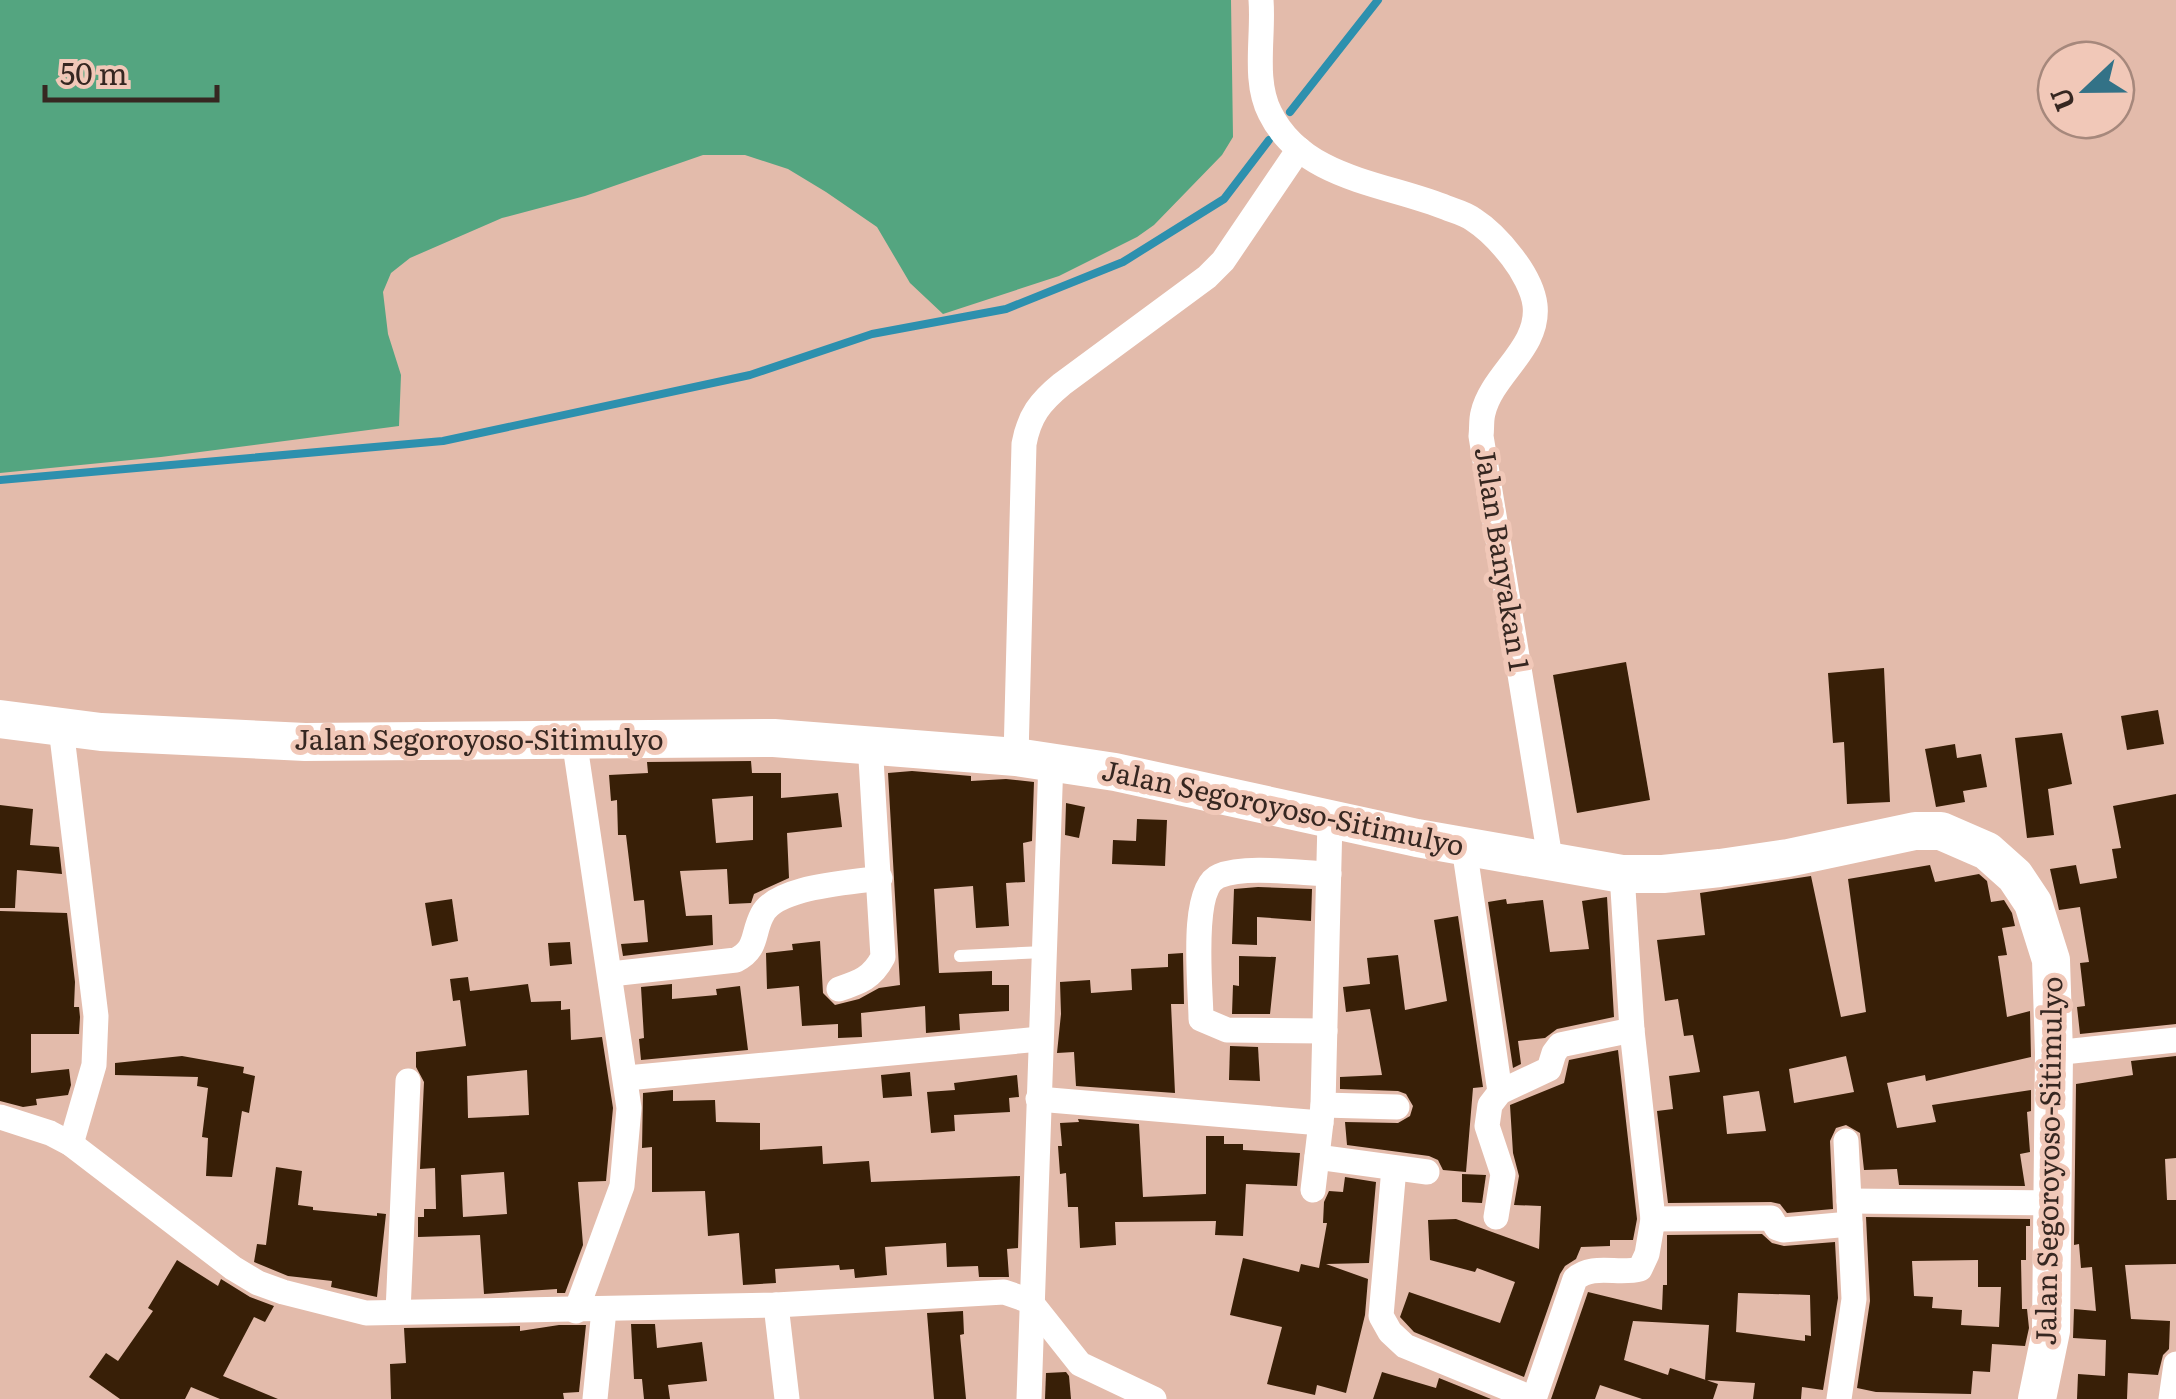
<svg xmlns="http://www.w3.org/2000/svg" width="2176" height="1399" font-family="Literata,serif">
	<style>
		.forest { fill: #54a580 }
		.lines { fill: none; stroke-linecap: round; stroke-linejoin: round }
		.stream { stroke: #2d90ae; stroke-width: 8 }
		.building { fill: #381f07; fill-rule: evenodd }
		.lane { stroke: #fff; stroke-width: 12 }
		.street { stroke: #fff; stroke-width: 25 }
		.secondary { stroke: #fff; stroke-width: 38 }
		.labels { text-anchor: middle; stroke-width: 10; stroke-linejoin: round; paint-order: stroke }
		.street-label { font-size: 28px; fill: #362721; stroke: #f1c8b8 }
	</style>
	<rect width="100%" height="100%" fill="#e3bbab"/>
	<polygon class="forest" points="0,0 1231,0 1233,137 1222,155 1154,225 1137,237 1059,276 943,314 910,283 877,227 826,192 788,169 745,155 703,155 585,196 502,218 410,258 391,273 383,292 388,334 401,375 399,426 161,457 0,473"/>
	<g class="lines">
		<g class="stream">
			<polyline points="1290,112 1378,0"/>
			<polyline points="0,480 443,441 750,375 872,334 1006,309 1123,262 1224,199 1269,140"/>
		</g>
	</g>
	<g class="building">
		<polygon points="1626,662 1650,800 1577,813 1553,675"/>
		<polygon points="1884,668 1890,802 1847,804 1844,742 1833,743 1828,673"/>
		<polygon points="2158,710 2164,744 2127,750 2121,716"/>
		<polygon points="2062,733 2072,784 2048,789 2054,835 2027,838 2015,738"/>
		<polygon points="1955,744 1957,758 1981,754 1987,787 1963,791 1965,802 1936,807 1925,749"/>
		<path d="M751 761 752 773H781V798L838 793 842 827 787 833 789 878 754 894 751 903 729 904 727 869 680 871 686 916 712 915 713 945 623 956 621 944 648 942 644 900 634 901 626 835H618L617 800 611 801 609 775 648 773 647 762ZM753 796V840L716 843 712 799Z"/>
		<polygon points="912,771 971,776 971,781 1006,779 1034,782 1032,841 1023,843 1025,882 1006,883 1009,926 976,928 973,886 934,889 939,973 992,971 992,985 1009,985 1009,1011 959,1014 960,1030 926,1033 925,1006 861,1013 862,1037 838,1038 838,1024 802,1026 799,986 767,989 766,953 793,950 792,944 820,941 823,993 835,1005 859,999 879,988 900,985 888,773"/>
		<polygon points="2176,794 2176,1024 2080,1034 2077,1007 2085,1006 2080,963 2089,962 2080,907 2059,910 2050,869 2076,865 2080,884 2117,878 2112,849 2121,848 2113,806"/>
		<polygon points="1066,803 1085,807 1079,838 1065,835"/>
		<polygon points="0,805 33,809 30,845 59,847 62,874 17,870 15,908 0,908"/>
		<polygon points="1137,819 1167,820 1165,866 1112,864 1113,840 1136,841"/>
		<path d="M1930 865 1935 882 1979 874 1987 881 1991 902 2004 900 2012 913 2015 926 2002 928 2007 955 1998 956 2007 1017 2030 1011 2031 1057 1926 1081 1925 1075 1887 1083 1897 1128 1936 1122 1932 1105 2031 1090V1111L2027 1112 2030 1152 2020 1154 2025 1186 1899 1185 1897 1169 1864 1170 1860 1133 1846 1125 1836 1128 1830 1141 1833 1209 1787 1213 1780 1204 1771 1202 1668 1203 1657 1111 1673 1109 1669 1076 1700 1072 1693 1035 1684 1036 1678 999 1665 1001 1657 940 1705 935 1700 893 1811 876 1841 1017 1866 1012 1848 879ZM1846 1056 1854 1092 1794 1103 1789 1069ZM1759 1091 1766 1131 1727 1134 1723 1096Z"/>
		<polygon points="1258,887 1312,889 1311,921 1257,917 1257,945 1232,944 1234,889"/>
		<polygon points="1607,897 1614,1017 1557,1029 1545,1038 1518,1041 1521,1064 1513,1068 1488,902 1506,899 1507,904 1543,900 1550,952 1589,949 1582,901"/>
		<polygon points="452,899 458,941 432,946 425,903"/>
		<polygon points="0,911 67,913 75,982 74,1007 79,1007 80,1017 79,1034 31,1034 31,1073 69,1069 71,1085 68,1095 36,1099 37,1105 23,1107 0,1101"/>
		<polygon points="1458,916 1483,1087 1473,1088 1466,1172 1443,1170 1438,1160 1429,1156 1347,1145 1345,1122 1398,1123 1410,1116 1413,1106 1406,1094 1398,1091 1340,1089 1340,1077 1382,1075 1370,1009 1346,1012 1343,987 1370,984 1367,958 1398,955 1405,1010 1447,1001 1434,920"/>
		<polygon points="570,942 572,964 550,966 548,943"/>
		<polygon points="1183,953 1184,1004 1171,1004 1175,1093 1076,1086 1074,1052 1057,1053 1061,1014 1060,982 1090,980 1091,993 1132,990 1131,969 1168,967 1168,954"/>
		<polygon points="1239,956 1276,957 1270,1014 1232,1014 1233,985 1239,986"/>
		<path d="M468 977 470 991 528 984 531 1002 561 1001V1010L570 1009 571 1040 602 1037 613 1108 606 1181 578 1182 583 1245 565 1293H557V1289L484 1294 480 1235 418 1237V1217H424V1209H436L435 1168 420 1169 424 1082 416 1067V1052L466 1046 460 1000 453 1001 450 979ZM527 1070 529 1115 468 1118 467 1076ZM504 1172 507 1214 463 1217 461 1175Z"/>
		<polygon points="672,984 672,999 717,995 716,989 740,986 748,1050 641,1060 639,1039 644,1038 641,987"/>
		<polygon points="1230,1046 1258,1047 1260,1081 1229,1080"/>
		<polygon points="1618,1050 1637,1219 1633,1240 1610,1240 1610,1246 1581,1247 1576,1259 1565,1266 1560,1274 1524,1377 1414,1332 1400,1317 1409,1292 1500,1323 1515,1282 1477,1268 1475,1272 1430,1260 1428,1220 1456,1219 1539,1249 1541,1206 1514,1205 1519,1176 1513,1153 1510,1105 1564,1083 1569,1060"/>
		<polygon points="182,1056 244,1067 243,1073 255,1076 249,1113 242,1111 232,1177 206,1176 208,1138 202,1137 208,1088 197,1086 198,1077 115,1075 115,1063"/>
		<polygon points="2176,1056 2176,1158 2165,1159 2167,1200 2176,1200 2176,1264 2125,1265 2131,1319 2170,1321 2169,1349 2163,1355 2158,1375 2128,1373 2127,1399 2077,1399 2078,1374 2105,1376 2106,1340 2073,1338 2074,1309 2096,1311 2092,1267 2081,1268 2079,1244 2074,1245 2076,1084 2133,1075 2131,1061"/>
		<polygon points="910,1072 912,1096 883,1098 881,1075"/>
		<polygon points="1017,1075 1019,1097 1009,1098 1010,1112 954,1115 955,1131 931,1133 927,1092 955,1090 954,1083"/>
		<polygon points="673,1090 673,1101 715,1100 716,1122 760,1123 760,1150 822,1146 823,1164 869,1161 871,1182 1020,1176 1018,1248 1007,1249 1009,1277 979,1277 978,1266 947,1267 946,1243 885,1247 887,1275 855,1278 854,1269 840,1270 839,1265 775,1269 776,1283 743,1285 739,1233 708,1236 705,1191 652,1192 652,1147 642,1148 643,1093"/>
		<polygon points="1078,1119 1139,1124 1143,1197 1206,1194 1206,1136 1224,1136 1224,1144 1243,1144 1243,1150 1300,1153 1297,1186 1246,1184 1243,1236 1215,1235 1216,1221 1115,1222 1116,1245 1080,1248 1078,1207 1068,1207 1066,1173 1060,1174 1058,1146 1062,1146 1060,1123 1079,1122"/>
		<polygon points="276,1167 302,1171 298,1205 313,1207 313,1210 377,1216 377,1213 386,1214 377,1297 331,1287 332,1281 288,1276 254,1262 257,1244 266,1245"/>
		<polygon points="1462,1174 1486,1175 1482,1203 1462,1202"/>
		<polygon points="1345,1177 1376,1182 1369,1263 1326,1264 1368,1279 1365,1315 1346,1393 1317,1385 1315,1395 1267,1384 1282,1327 1230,1315 1243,1258 1299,1272 1301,1264 1319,1268 1327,1223 1323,1223 1324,1202 1329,1191 1343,1192"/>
		<path d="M1866 1217 2030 1219V1226H2026V1260H2021L2022 1309H2027L2029 1328 2025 1346 1992 1344 1990 1372 1973 1371 1971 1394 1876 1392 1857 1388 1870 1301ZM1978 1260V1287H2001L1999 1327 1961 1325 1962 1310 1932 1308 1933 1297 1914 1296 1912 1261Z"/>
		<path d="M1762 1234 1772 1243 1784 1246 1835 1242 1838 1298 1823 1390 1802 1387 1801 1399H1753L1755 1383 1705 1380 1709 1325 1633 1321 1624 1360 1668 1375 1670 1368 1718 1384 1713 1399H1642L1600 1385 1595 1399H1551L1588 1292 1662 1310 1663 1285H1667V1235ZM1738 1293 1810 1295 1811 1336 1805 1335V1341L1736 1332Z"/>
		<polygon points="177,1260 218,1286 221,1279 250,1297 274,1306 265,1322 254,1317 223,1376 278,1399 220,1399 191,1387 185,1399 120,1399 89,1377 106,1353 118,1361 153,1311 148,1308"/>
		<polygon points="963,1311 964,1334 960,1335 966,1399 934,1399 927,1313"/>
		<polygon points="631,1324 655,1324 657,1348 702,1342 707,1381 668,1385 670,1399 644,1399 642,1379 634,1379"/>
		<polygon points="559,1325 586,1325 579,1392 563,1393 564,1399 391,1399 390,1364 406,1363 404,1328 520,1326 520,1331"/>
		<polygon points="1066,1372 1069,1376 1071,1399 1045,1399 1046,1373"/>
		<polygon points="1382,1372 1436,1388 1439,1378 1491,1399 1373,1399"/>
	</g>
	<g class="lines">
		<polyline class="lane" points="960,956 1044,952"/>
		<g class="street">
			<path d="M1261 0C1264 36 1253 80 1270 113 1303 180 1386 183 1447 208 1455 211 1467 214 1474 220 1488 229 1502 244 1512 257 1522 270 1533 289 1535 305 1540 348 1492 374 1483 413 1481 420 1482 429 1481 436L1551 864"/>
			<polyline points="61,728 96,1016 94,1065 71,1144"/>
			<polyline points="574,739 629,1108 622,1186 576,1311"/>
			<path d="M1016 757 1024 444C1029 416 1040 402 1062 384L1207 277 1223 261 1299 149"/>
			<polyline points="1464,847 1500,1092"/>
			<path d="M611 974 736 960C758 949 752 934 762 915 776 886 850 883 880 878"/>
			<path d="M839 989C860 982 872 978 883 957L870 743"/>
			<path d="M1325 1031 1227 1030 1201 1019C1201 989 1189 888 1219 876 1246 865 1299 873 1329 874"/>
			<polyline points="2054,1053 2176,1040"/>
			<polyline points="627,1078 1040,1039"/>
			<polyline points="1038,1099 1321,1123"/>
			<polyline points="1323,1105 1397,1107"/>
			<polyline points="0,1117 50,1133 71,1144 233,1268 258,1283 283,1292 366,1313 776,1305 1004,1292 1030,1301 1080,1364 1154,1399"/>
			<polyline points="1317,1157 1427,1172"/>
			<polyline points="1394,1168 1381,1316 1390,1332 1405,1346 1534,1399"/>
			<polyline points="1313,1190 1323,1105 1330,820"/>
			<polyline points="1849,1201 2051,1203"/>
			<polyline points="1496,1217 1503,1174 1487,1126 1490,1105 1500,1092 1549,1069 1554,1053 1560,1045 1632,1030"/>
			<polyline points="1653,1219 1771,1218 1777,1228 1783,1230 1850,1224"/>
			<polyline points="776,1305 787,1399"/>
			<polyline points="398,1312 408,1081"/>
			<polyline points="595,1399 604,1310"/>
			<polyline points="1029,1399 1051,760"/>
			<path d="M1534 1399 1575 1279C1593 1263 1618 1275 1640 1269L1647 1254 1653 1219 1632 1030 1622 874"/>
			<polyline points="1839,1399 1854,1299 1846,1141"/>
			<polyline points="2171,1399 2176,1364"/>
		</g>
		<polyline class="secondary" points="0,719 101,732 305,742 774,738 1016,757 1115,772 1417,838 1622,874 1663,874 1720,868 1788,858 1915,831 1941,831 1987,851 2015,876 2033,903 2051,960 2054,1053 2051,1331 2037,1399"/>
	</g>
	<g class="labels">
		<g class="street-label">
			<text transform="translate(1502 559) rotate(81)" y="10">Jalan Banyakan 1</text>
			<text x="479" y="750">Jalan Segoroyoso-Sitimulyo</text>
			<text transform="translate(1283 808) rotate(12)" y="10">Jalan Segoroyoso-Sitimulyo</text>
			<text transform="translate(2049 1161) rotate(-89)" y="10">Jalan Segoroyoso-Sitimulyo</text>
		</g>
	</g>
	<g transform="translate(2086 90) rotate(248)"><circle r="48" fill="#f1c8b8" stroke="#a6887c" stroke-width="2.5"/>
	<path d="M0-8L18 38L0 25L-18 38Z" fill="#337287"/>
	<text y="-15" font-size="28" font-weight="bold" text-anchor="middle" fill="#362721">U</text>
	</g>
	<path d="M45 85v15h172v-15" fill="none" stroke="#362721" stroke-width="5"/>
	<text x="60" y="85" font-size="30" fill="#362721" stroke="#f1c8b8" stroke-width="8" paint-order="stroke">50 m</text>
</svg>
